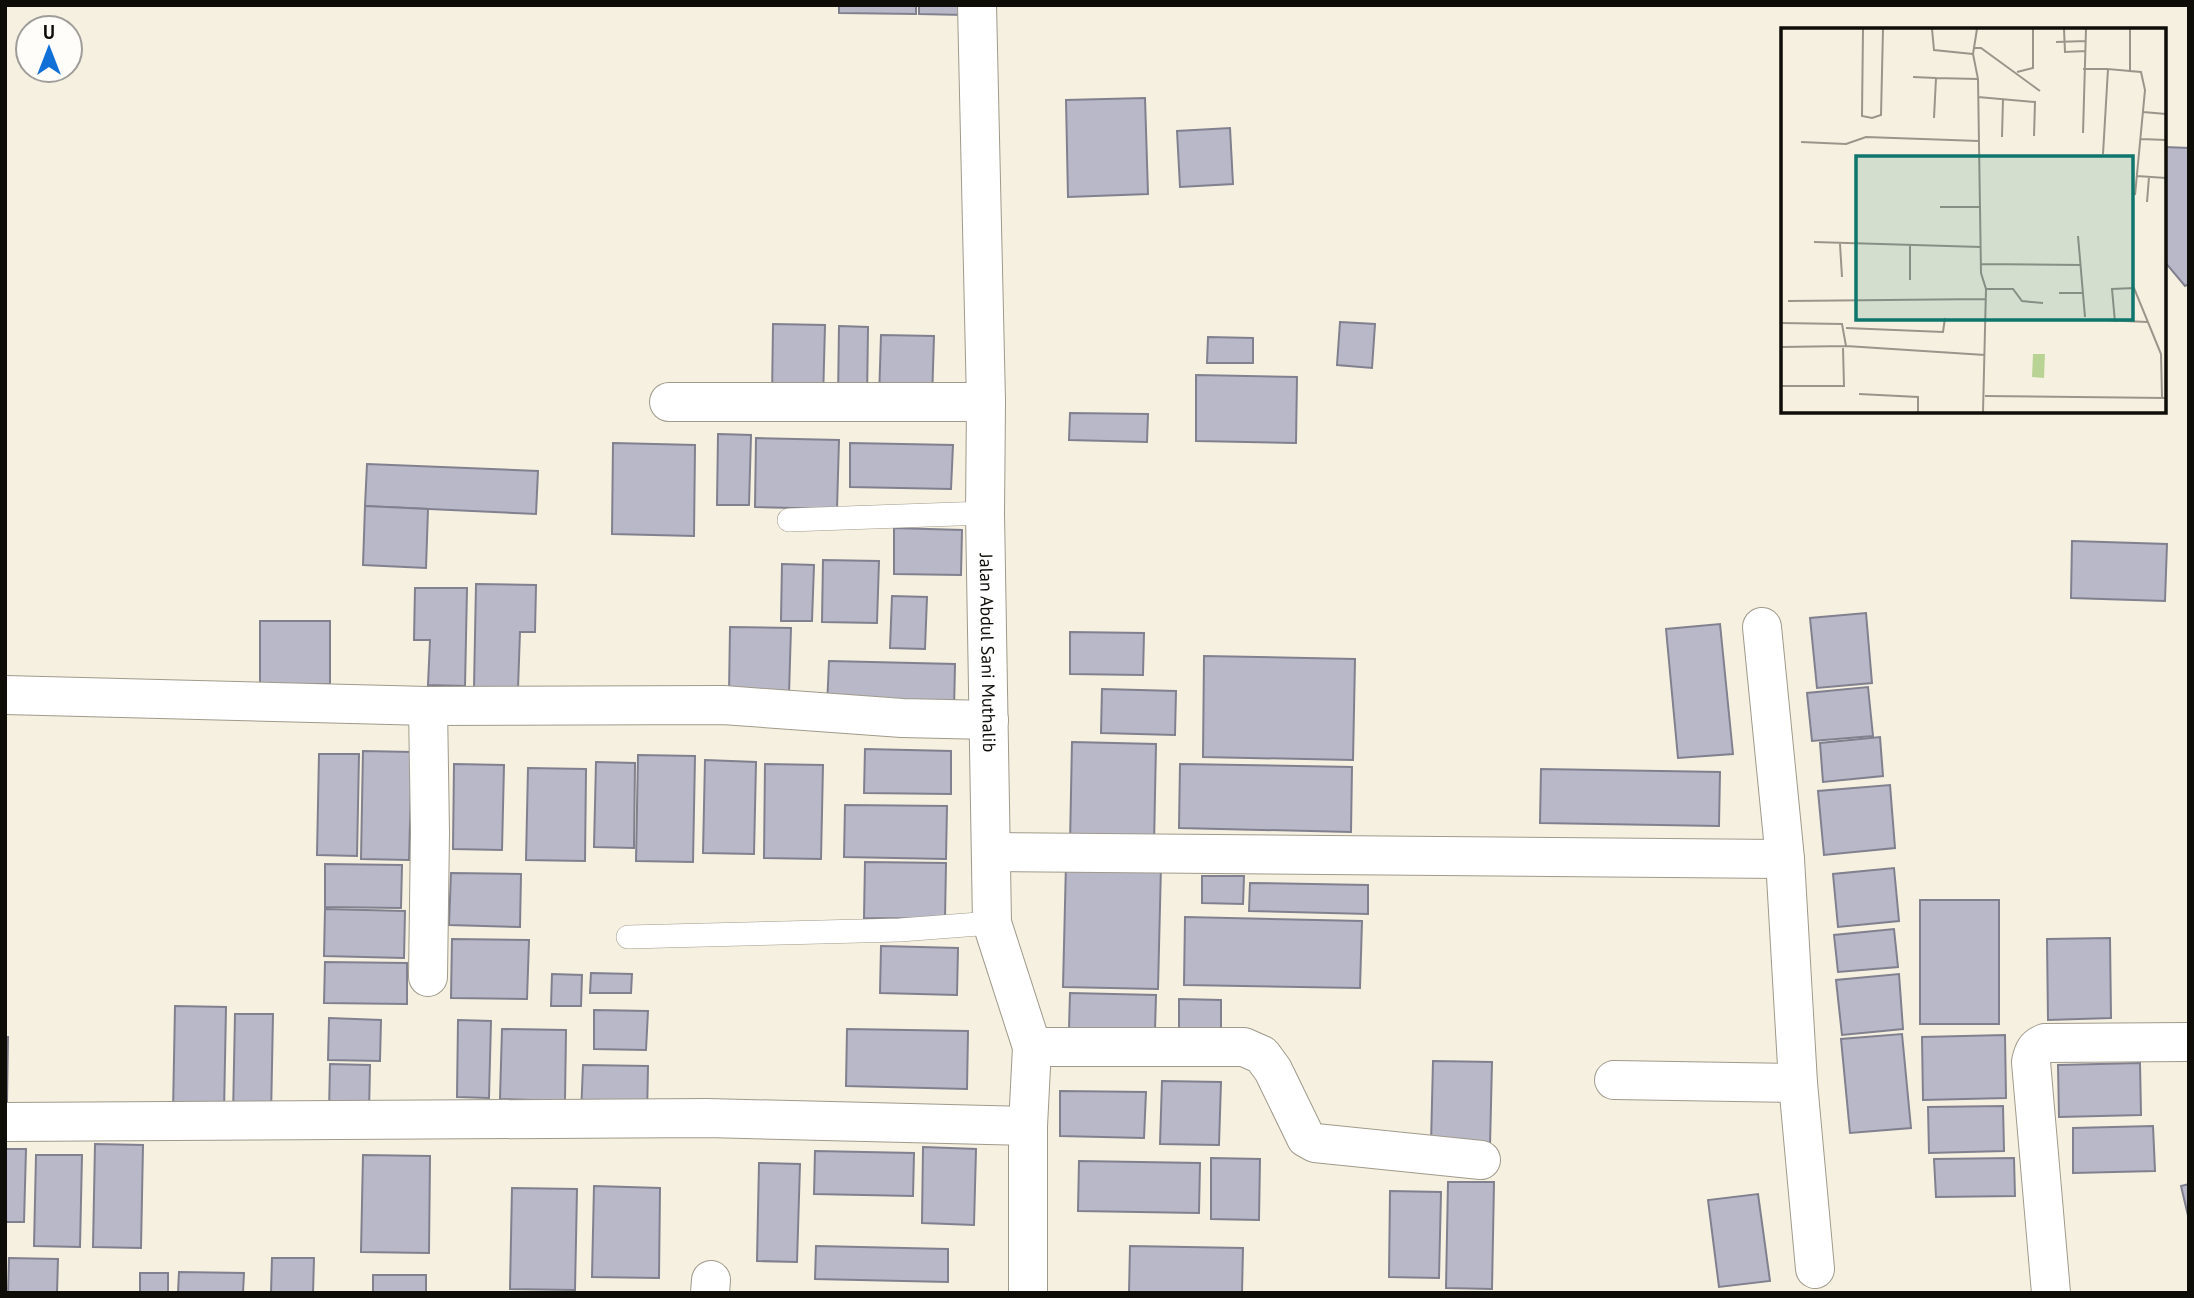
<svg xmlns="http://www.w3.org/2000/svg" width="2194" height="1298" font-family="'PT Sans',sans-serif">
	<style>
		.building { fill: #b8b8c8; stroke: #80808f; stroke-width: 2 }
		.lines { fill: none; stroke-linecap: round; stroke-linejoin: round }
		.service-casing { stroke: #9f9a8b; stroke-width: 24 }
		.minor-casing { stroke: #9f9a8b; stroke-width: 40 }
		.tertiary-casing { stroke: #9f9a8b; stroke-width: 40 }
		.service { stroke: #fff; stroke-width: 23 }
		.minor { stroke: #fff; stroke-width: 38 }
		.tertiary { stroke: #fff; stroke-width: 38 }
		.labels { text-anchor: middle; stroke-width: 5; stroke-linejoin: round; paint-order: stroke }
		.street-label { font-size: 18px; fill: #0f0d08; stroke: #fffdfa }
		.inset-road { fill: none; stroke: #9a958a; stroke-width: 2 }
		.view { fill: #0f766e; fill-opacity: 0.15; stroke: #0f766e; stroke-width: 3.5 }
		.inset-edge { fill: none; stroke: #0f0d08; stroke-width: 3.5 }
	</style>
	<rect width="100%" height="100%" fill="#f6f0e0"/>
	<g class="building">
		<polygon points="839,5 916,5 916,14 839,13"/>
		<polygon points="919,5 966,5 965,15 919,14"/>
		<polygon points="1145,98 1148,194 1068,197 1066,100"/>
		<polygon points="1230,128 1233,184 1180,187 1177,131"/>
		<polygon points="2164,147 2189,148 2189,284 2185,286 2164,261"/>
		<polygon points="1340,322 1375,324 1372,368 1337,365"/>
		<polygon points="773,324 825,325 823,400 772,399"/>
		<polygon points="839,326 868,327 867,400 838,400"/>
		<polygon points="881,335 934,336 932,400 879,398"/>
		<polygon points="1208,337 1253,338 1253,363 1207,363"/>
		<polygon points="1196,375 1297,377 1296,443 1196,441"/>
		<polygon points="1070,413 1148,414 1147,442 1069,440"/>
		<polygon points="718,434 751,435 749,505 717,505"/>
		<polygon points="756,438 839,440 837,509 755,507"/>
		<polygon points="613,443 695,445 694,536 612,534"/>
		<polygon points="850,443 953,445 951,489 850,487"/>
		<polygon points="367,464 538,471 536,514 365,506"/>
		<polygon points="365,506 428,509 426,568 363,565"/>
		<polygon points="894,528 962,530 961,575 894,574"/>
		<polygon points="2072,541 2167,544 2165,601 2071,598"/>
		<polygon points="823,560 879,561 877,623 822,622"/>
		<polygon points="782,564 814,565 812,621 781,621"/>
		<polygon points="476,584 536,585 535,632 520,632 518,689 474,688"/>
		<polygon points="415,588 467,588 465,686 428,685 430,640 414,640"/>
		<polygon points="892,596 927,597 925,649 890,648"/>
		<polygon points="1866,613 1872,683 1817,688 1810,618"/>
		<rect x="260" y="621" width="70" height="63"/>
		<polygon points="1720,624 1733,754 1678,758 1666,629"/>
		<polygon points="730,627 791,628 789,694 729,694"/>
		<polygon points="1070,632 1144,633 1143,675 1070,674"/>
		<polygon points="1204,656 1355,659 1353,760 1203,757"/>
		<polygon points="829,661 955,664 954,710 827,707"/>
		<polygon points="1868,687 1873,736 1812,741 1807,693"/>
		<polygon points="1102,689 1176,691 1175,735 1101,733"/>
		<polygon points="1880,737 1883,776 1823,782 1820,743"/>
		<polygon points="1072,742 1156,744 1154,845 1070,844"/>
		<polygon points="865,749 951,751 951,794 864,793"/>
		<polygon points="363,751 412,752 409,860 361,859"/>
		<polygon points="319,754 359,754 357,856 317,855"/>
		<polygon points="638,755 695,756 693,862 636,861"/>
		<polygon points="705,760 756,762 754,854 703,853"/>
		<polygon points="596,762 635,763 634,848 594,847"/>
		<polygon points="454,764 504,765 502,850 453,849"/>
		<polygon points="765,764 823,765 821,859 764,858"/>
		<polygon points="1180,764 1352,767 1351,832 1179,828"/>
		<polygon points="528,768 586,769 585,861 526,860"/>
		<polygon points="1541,769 1720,772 1719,826 1540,823"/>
		<polygon points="1890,785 1895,848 1824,855 1818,791"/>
		<polygon points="845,805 947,806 946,859 844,857"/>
		<polygon points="865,862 946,863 945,919 864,918"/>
		<polygon points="1066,863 1161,865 1158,989 1063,987"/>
		<polygon points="325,864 402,865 401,908 325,907"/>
		<polygon points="1894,868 1899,921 1838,927 1833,874"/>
		<polygon points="451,873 521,874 520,927 449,925"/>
		<polygon points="1202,876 1244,876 1243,904 1202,903"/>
		<polygon points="1250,883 1368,885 1368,914 1249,911"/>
		<rect x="1920" y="900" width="79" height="124"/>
		<polygon points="325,909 405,911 404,958 324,956"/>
		<polygon points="1185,917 1362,921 1360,988 1184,985"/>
		<polygon points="1894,929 1898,967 1838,972 1834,935"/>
		<polygon points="2110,938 2111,1018 2048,1020 2047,939"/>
		<polygon points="452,939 529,940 527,999 451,998"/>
		<polygon points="881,946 958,948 957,995 880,993"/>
		<polygon points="325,962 407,963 407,1004 324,1003"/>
		<polygon points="591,973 632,974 631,993 590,993"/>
		<polygon points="552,974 582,975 581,1006 551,1006"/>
		<polygon points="1899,974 1903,1029 1842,1035 1836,980"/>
		<polygon points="1070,993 1156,995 1155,1030 1069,1029"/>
		<polygon points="1179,999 1221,1000 1221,1037 1179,1036"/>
		<polygon points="175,1006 226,1007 224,1113 173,1112"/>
		<polygon points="594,1010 648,1011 646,1050 594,1049"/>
		<polygon points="235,1014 273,1014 271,1117 233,1116"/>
		<polygon points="329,1018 381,1020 380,1061 328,1060"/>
		<polygon points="458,1020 491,1021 489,1098 457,1097"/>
		<polygon points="502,1029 566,1030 565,1101 500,1099"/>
		<polygon points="847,1029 968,1031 967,1089 846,1086"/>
		<polygon points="1902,1034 1911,1128 1850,1133 1841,1039"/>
		<polygon points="2005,1035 2006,1098 1923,1100 1922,1037"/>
		<polygon points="5,1037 8,1037 7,1102 5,1102"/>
		<polygon points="1433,1061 1492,1062 1490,1146 1431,1145"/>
		<polygon points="2140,1063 2141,1115 2059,1117 2058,1065"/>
		<polygon points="330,1064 370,1065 369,1112 329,1111"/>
		<polygon points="583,1065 648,1066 647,1116 581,1115"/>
		<polygon points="1162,1081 1221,1082 1219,1145 1160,1144"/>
		<polygon points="1060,1091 1146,1092 1144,1138 1060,1136"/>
		<polygon points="2003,1106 2004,1151 1929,1153 1928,1107"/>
		<polygon points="2153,1126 2155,1171 2073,1173 2073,1128"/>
		<polygon points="95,1144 143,1145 141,1248 93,1247"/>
		<polygon points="923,1147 976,1149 974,1225 922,1223"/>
		<polygon points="5,1149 26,1149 24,1222 5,1222"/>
		<polygon points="815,1151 914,1153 913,1196 814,1194"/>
		<polygon points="36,1155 82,1155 80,1247 34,1246"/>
		<polygon points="363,1155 430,1156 429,1253 361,1252"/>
		<polygon points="1211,1158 1260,1159 1259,1220 1211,1219"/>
		<polygon points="2014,1158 2015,1196 1936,1197 1934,1159"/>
		<polygon points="1079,1161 1200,1163 1199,1213 1078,1211"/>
		<polygon points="759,1163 800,1164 797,1262 757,1261"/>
		<polygon points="1448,1182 1494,1182 1492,1289 1446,1288"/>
		<polygon points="2189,1184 2189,1220 2181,1186"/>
		<polygon points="594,1186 660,1188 659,1278 592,1277"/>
		<polygon points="512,1188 577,1189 575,1290 510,1289"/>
		<polygon points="1390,1191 1441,1192 1439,1278 1389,1277"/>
		<polygon points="1758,1194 1770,1281 1719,1287 1708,1200"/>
		<polygon points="816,1246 948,1249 948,1282 815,1279"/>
		<polygon points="1130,1246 1243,1248 1242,1293 1129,1293"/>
		<polygon points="9,1258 58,1259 57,1293 8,1293"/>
		<polygon points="272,1258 314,1258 313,1293 271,1293"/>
		<polygon points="179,1272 244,1273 243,1293 178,1293"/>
		<rect x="140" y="1273" width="28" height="20"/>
		<rect x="373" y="1275" width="53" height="18"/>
	</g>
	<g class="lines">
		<defs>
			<g id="service">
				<polyline points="789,520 985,513"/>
				<polyline points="628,937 900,930 992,923"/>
			</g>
			<g id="minor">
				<polyline points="669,402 986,402"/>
				<polyline points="1762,627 1785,859 1798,1083 1815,1269"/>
				<polyline points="5,695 428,706 723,705 902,718 989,720"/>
				<polyline points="428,706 430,832 428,977"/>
				<polyline points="991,852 1785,859"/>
				<polyline points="1032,1047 1244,1047 1262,1055 1273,1070 1306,1138 1315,1143 1481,1160"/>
				<polyline points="1614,1080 1798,1083"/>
				<polyline points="5,1122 707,1118 1028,1126"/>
				<polyline points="710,1293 711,1280"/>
				<path d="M2051 1293 2031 1062C2033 1052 2035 1047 2045 1043L2189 1042"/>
			</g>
			<g id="tertiary">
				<path id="s1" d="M977 5 986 402 985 513 992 923 1032 1047 1028 1126V1293"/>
			</g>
		</defs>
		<use href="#service" class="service-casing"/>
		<use href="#minor" class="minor-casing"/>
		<use href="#tertiary" class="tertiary-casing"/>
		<use href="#service" class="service"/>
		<use href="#minor" class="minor"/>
		<use href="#tertiary" class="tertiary"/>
	</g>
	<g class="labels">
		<g class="street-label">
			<text dy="6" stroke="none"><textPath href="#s1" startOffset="648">Jalan Abdul Sani Muthalib</textPath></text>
		</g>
	</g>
	<g transform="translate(1781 28)">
		<rect width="385" height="385" fill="#f6f0e0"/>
		<path d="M252 326H264L263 350 251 349Z" fill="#b9d395"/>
		<path class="inset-road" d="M82 1 81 88 91 90 100 87 102 1M151 1 153 22 192 26M196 1 192 26 197 51 200 245 205 261 202 384M283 1 284 24 305 23M349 1V43L360 44 364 62 354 167M275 14 305 13M193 20H200L259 63M302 41H327M236 44 252 40V1M132 49 155 50M197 69 254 74 253 108M362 84 385 86M153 90 155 50 197 51M302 105 305 1M221 109 222 71M360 111 385 112M20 114 65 116 85 109 198 113M322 126 327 41 349 43M356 148 385 150M366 174 368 149M159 179H199M297 208 304 289M33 214 200 219M59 216 61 249M129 218V252M200 236 300 237M205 261H232L241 273 262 275M278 265H302M7 273 204 271M323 292 366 294M334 294 331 261 353 260 380 326 381 370M0 295 61 296 65 318M65 300 162 304 164 290M0 319 65 318 204 327M0 358H63L62 320M78 366 137 369V384M204 368 385 370"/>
		<path class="view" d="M75 128H352V292H75Z"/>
		<rect width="385" height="385" class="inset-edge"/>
	</g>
	<rect width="2194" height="1298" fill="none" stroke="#0f0d08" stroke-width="14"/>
	<g transform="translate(49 49)"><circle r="33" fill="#fffdfa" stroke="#9f9d99" stroke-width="2"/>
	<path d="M0-5L12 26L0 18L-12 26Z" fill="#1070d8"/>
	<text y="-10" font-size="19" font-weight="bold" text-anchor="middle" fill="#0f0d08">U</text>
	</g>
</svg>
